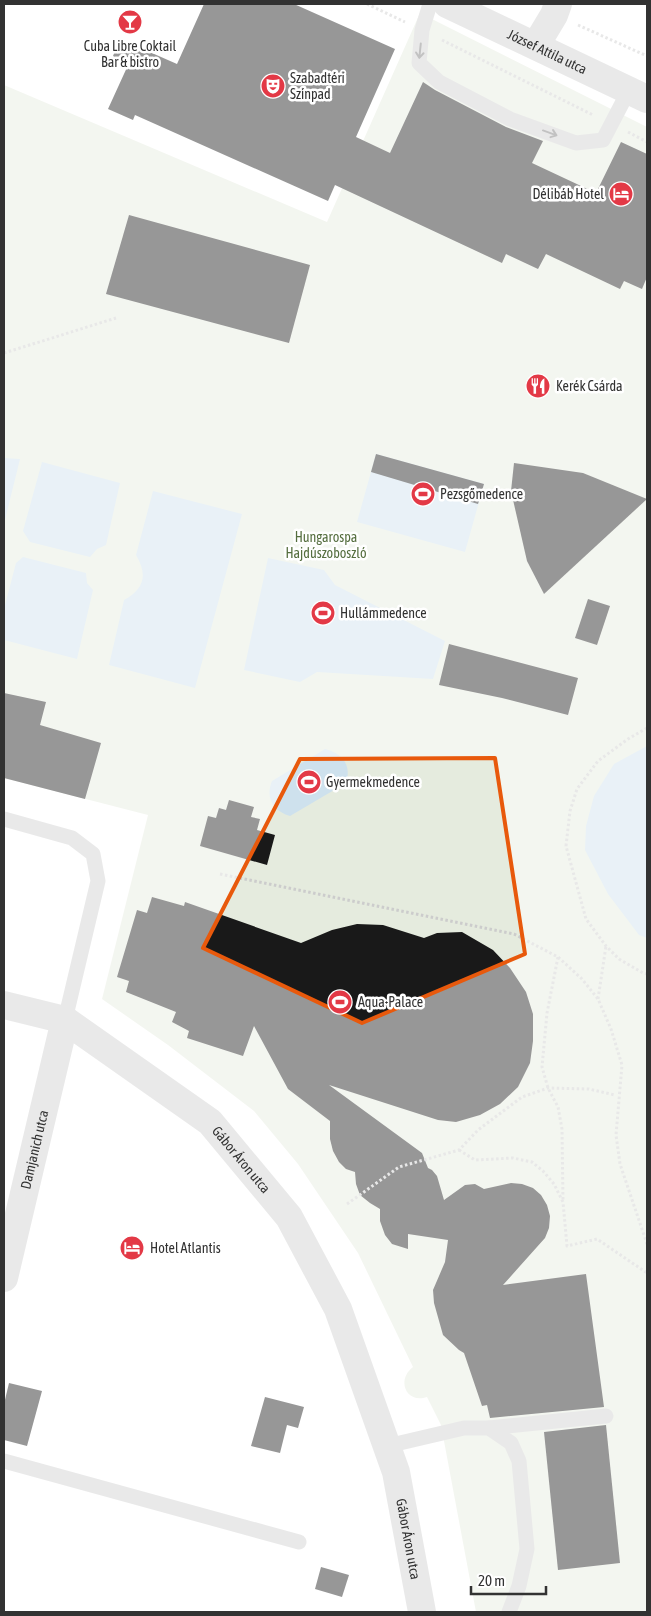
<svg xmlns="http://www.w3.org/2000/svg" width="651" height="1616" font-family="'Asap Condensed',sans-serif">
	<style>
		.green { fill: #e5ebde }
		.water { fill: #cee1ed }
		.building { fill: #191919 }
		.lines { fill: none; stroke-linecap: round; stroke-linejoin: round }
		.path { stroke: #ccc; stroke-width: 3; stroke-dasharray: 2.5 2.5; stroke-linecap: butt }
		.lane { stroke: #cfcfcf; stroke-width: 15 }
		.street { stroke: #cfcfcf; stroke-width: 28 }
		.oneway { stroke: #797979 }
		.marked { fill: none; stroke: #e8590c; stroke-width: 4; stroke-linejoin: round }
		.labels { text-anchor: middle; stroke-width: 5; stroke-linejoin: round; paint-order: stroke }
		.poi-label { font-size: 14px; fill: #323232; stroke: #fff; text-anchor: start }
		.street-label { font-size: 14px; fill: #323232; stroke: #fff }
		.park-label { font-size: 14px; fill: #556e3f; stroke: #fff }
	</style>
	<rect width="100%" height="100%" fill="#fff"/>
	<path class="green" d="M420 13 647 127V1612H476L441 1425 427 1397C406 1404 396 1380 413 1367L358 1253 298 1164 254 1111 168 1045 102 999 148 815 4 778V85L327 222Z"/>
	<g class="water">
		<polygon points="376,454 484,484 465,552 357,522"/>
		<polygon points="4,458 20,459 4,524"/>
		<polygon points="42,462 120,483 106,545 97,549 90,557 30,542 23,531"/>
		<path d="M153 491 242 514 195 688 109 665 124 600C144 589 148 575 136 555Z"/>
		<polygon points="23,557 86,573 87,583 93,590 77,659 4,640 4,609 16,563"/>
		<polygon points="268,558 324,570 335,585 445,641 433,679 317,672 300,682 244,670"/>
		<polygon points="647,746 647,938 639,935 608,894 585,850 586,826 594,796 614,764"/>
		<path d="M325 749C342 753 352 765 346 783L290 816C273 811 265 798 272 781Z"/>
	</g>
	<g class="building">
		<polygon points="204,4 294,4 395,49 356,137 390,153 423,82 435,90 506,127 543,141 532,163 596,193 621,142 647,154 647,277 642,289 624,281 620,289 546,254 538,269 506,254 502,263 335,185 328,201 135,115 133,120 108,109 129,63 113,56 120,39 177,64"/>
		<polygon points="129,215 310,265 289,343 106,294"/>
		<polygon points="376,454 484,484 478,504 371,472"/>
		<polygon points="514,463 583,473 647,499 544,594 527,561 511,491"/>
		<polygon points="588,599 610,606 597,645 575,638"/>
		<polygon points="449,644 578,678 568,715 502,698 439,685"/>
		<polygon points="4,693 46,702 40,725 101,743 85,799 4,778"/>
		<polygon points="229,800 254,807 251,817 260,819 257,830 275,835 267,865 200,846 208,816 216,818 219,808 226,810"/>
		<polygon points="152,897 184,906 185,902 301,943 332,930 357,924 383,925 424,938 437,933 462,932 493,950 510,968 526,992 533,1014 533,1041 530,1063 518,1087 500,1104 480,1115 456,1122 438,1120 329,1085 422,1153 428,1168 432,1170 437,1176 444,1200 465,1185 475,1184 484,1189 511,1183 522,1184 533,1188 541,1195 547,1205 550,1216 549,1228 545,1238 503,1285 586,1274 604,1407 490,1418 487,1405 482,1406 464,1353 459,1350 443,1335 434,1303 433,1290 445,1262 448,1240 408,1234 408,1249 392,1244 385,1235 380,1221 380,1209 370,1203 360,1195 356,1184 355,1172 346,1169 339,1162 333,1151 330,1139 330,1121 288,1089 254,1026 243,1056 187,1038 189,1031 172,1022 176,1012 126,992 129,981 117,977 137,910 147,913"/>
		<polygon points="9,1383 42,1391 27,1446 4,1440 4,1404"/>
		<polygon points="265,1397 304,1407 298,1428 287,1425 280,1453 251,1446"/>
		<polygon points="606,1425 620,1563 558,1570 544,1432"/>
		<polygon points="321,1567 349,1575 342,1597 315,1589"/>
	</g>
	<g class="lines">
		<g class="path">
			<polyline points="367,4 405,22"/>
			<polyline points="578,25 647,56"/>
			<polyline points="442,40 593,115"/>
			<polyline points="628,132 647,142"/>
			<polyline points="4,353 116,318"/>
			<polyline points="647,728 628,739 598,761 577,789 570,811 566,846 586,919 606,946 619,959 643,973 647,974"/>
			<polyline points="220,874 514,934 558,957 582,979 598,999 611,1029 622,1065 616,1135 620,1164 647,1244"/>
			<polyline points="558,957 547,1013 542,1067 548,1088 558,1107 562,1129 563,1201"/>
			<polyline points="598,999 606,946"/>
			<polyline points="459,1150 475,1160 513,1158 532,1162 543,1171 554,1184 563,1202 567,1246 597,1239 647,1273"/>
			<polyline points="347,1204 399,1167 459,1150 478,1130 522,1097 548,1088 589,1089 615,1095"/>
		</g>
		<g class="lane">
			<polyline points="430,4 422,30 419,63 439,82 510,119 576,143 603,140 629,90"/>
			<polyline points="4,819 72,838 93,854 98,881 65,1020"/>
			<polyline points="489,1428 606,1416"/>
			<polyline points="387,1446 464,1428 489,1428 511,1443 519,1461 527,1549 519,1586 509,1612"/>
			<polyline points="4,1461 299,1542"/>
		</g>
		<g class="street">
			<path id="s1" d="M447 4 647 99"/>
			<polyline points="536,45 554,15 558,4"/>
			<path id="s2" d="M4 1005 65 1020 210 1122 289 1217 338 1309 396 1472 422 1612"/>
			<path id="s3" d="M4 1278 65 1020"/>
		</g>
	</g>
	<defs><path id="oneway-shaft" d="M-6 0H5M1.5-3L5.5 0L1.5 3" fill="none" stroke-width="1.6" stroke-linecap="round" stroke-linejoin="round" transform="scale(1.25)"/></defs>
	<g class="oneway">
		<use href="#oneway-shaft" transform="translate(420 51) rotate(96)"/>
		<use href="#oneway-shaft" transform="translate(550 133) rotate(20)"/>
	</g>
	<path d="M0 0H651V1616H0ZM495 758 525 954 362 1023 203 948 300 759Z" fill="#fff" fill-opacity=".55" fill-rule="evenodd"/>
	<path class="marked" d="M495 758 525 954 362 1023 203 948 300 759Z"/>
	<defs>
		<symbol id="bar-disc" viewBox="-11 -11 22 22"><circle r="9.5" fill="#e33946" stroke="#fff"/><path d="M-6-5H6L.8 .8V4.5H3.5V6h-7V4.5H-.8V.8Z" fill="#fff"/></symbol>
		<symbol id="theatre-disc" viewBox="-11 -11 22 22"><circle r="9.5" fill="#e33946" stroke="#fff"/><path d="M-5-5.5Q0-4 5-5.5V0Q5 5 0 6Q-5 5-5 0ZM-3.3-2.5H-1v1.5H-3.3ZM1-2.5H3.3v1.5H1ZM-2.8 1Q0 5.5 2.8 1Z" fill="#fff"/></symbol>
		<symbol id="hotel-disc" viewBox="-11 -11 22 22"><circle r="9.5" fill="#e33946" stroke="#fff"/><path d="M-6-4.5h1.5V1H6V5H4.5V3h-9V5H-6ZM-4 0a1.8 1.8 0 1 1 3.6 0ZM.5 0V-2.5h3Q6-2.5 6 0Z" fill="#fff"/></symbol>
		<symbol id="restaurant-disc" viewBox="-11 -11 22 22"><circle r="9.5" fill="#e33946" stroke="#fff"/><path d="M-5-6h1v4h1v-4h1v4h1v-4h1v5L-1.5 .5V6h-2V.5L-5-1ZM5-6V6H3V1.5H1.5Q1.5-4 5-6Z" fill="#fff"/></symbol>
		<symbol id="stadium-disc" viewBox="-11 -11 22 22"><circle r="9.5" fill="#e33946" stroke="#fff"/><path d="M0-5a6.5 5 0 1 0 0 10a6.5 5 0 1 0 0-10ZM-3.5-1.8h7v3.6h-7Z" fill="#fff"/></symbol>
	</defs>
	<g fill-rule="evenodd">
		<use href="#bar-disc" x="116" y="8" width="28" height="28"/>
		<use href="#theatre-disc" x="259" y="72" width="28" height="28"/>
		<use href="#hotel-disc" x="607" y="180" width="28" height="28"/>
		<use href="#restaurant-disc" x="524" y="372" width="28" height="28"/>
		<use href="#stadium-disc" x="409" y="480" width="28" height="28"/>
		<use href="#stadium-disc" x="309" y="599" width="28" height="28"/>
		<use href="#stadium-disc" x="295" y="768" width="28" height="28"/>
		<use href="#stadium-disc" x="326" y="988" width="28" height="28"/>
		<use href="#hotel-disc" x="118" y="1234" width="28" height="28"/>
	</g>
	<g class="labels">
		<g class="poi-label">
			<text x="130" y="51" text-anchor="middle">Cuba Libre Coktail<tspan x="130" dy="16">Bar &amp; bistro</tspan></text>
			<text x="290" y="83">Szabadtéri<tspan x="290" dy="16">Színpad</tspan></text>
			<text x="604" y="199" text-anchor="end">Délibáb Hotel</text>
			<text x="556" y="391">Kerék Csárda</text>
			<text x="440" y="499">Pezsgőmedence</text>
			<text x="340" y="618">Hullámmedence</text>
			<text x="326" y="787">Gyermekmedence</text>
			<text x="358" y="1007">Aqua-Palace</text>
			<text x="150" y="1253">Hotel Atlantis</text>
		</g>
		<g class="street-label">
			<text dy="5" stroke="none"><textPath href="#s1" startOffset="111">József Attila utca</textPath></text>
			<text dy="5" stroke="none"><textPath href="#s3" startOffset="132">Damjanich utca</textPath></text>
			<text dy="5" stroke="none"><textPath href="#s2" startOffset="289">Gábor Áron utca</textPath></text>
			<text dy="5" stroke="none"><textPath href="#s2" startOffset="709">Gábor Áron utca</textPath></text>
		</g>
		<g class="park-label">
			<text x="326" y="542">Hungarospa<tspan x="326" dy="16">Hajdúszoboszló</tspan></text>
		</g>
	</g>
	<rect width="651" height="1616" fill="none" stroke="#323232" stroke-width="10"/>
	<path d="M471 1586v8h75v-8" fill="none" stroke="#323232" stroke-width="2.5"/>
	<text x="478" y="1586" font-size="15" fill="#323232" stroke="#ffffff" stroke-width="4" paint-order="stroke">20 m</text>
</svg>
